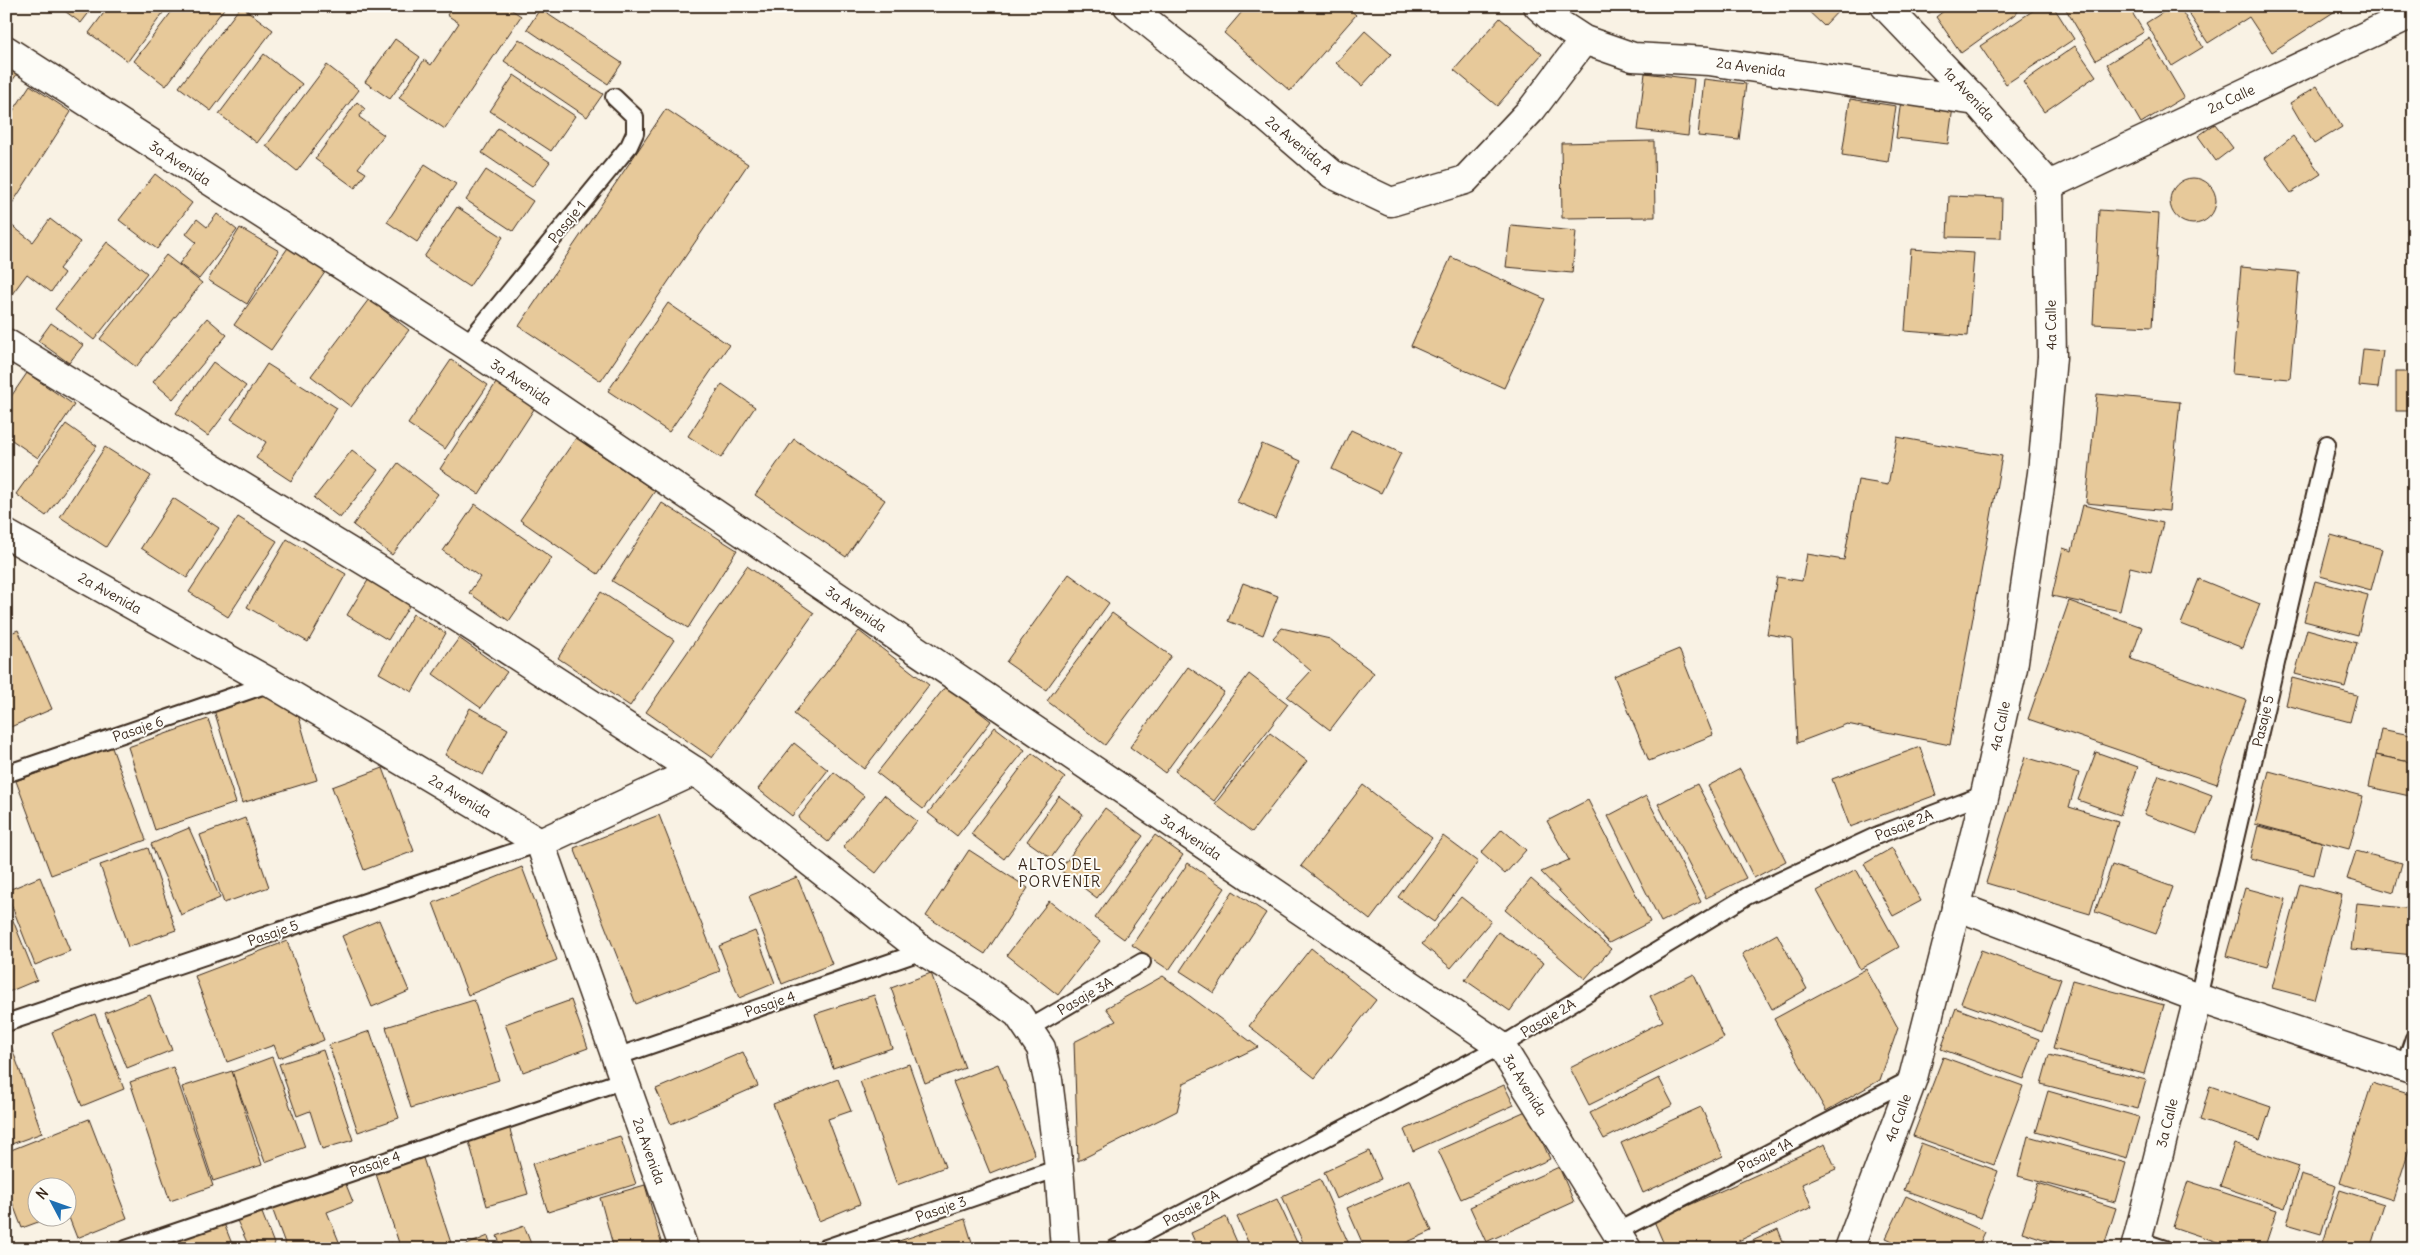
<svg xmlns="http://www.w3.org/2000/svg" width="2420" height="1255" font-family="Delius,sans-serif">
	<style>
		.building { fill: #e7c99a; stroke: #3b2a1e }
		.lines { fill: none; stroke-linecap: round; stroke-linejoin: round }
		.service-casing { stroke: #3b2a1e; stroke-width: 20 }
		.minor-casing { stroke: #3b2a1e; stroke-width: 31 }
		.service { stroke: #fdfcf7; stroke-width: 16 }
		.minor { stroke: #fdfcf7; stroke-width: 28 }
		.labels { text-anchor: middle; stroke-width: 4; stroke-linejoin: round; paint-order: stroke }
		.street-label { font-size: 14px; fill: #3b2a1e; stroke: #fdfcf7 }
		.neighbourhood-label { font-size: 15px; letter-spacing: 1px; fill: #3b2a1e; stroke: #fdfcf7 }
	</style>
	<rect width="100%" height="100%" fill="#f9f2e4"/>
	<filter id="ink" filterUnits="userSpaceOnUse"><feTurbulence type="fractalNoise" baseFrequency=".02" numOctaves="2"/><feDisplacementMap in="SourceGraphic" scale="10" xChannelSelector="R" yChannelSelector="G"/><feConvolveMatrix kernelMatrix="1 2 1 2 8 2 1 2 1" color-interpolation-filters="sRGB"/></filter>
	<g filter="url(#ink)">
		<g class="building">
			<polygon points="58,6 94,6 81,23"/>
			<polygon points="109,6 168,6 128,61 89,33"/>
			<polygon points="176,6 226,6 166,86 134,61"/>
			<polygon points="241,6 273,30 211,111 179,87"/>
			<polygon points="453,6 506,6 521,16 445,129 399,98 424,60 431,65 459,23 447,15"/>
			<polygon points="1247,6 1346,6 1356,15 1290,91 1224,33"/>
			<polygon points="1803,6 1843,6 1824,26"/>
			<polygon points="1924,6 1939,6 1929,13"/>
			<polygon points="1950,6 2014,6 2018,12 1961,53 1936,17"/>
			<polygon points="2040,6 2053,6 2074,39 2006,84 1980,46"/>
			<polygon points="2064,6 2128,6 2144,32 2096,60"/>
			<polygon points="2173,6 2179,6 2203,47 2172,66 2146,23"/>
			<polygon points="2184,6 2343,6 2272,52 2249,17 2208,43"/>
			<polygon points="540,9 622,63 608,84 527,29"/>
			<polygon points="1500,18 1542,54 1497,106 1454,70"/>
			<polygon points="1365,31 1391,54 1362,86 1336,63"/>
			<polygon points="2149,38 2184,97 2141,123 2107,64"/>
			<polygon points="395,39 420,57 390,99 365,82"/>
			<polygon points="519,39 603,94 587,117 504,61"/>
			<polygon points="2075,46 2096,76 2044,112 2023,82"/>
			<polygon points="264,54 302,84 257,143 219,114"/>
			<polygon points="6,65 18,73 6,89"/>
			<polygon points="327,65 359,90 297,171 266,146"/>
			<polygon points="1645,73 1694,79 1688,136 1638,130"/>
			<polygon points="514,75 575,116 551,151 490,111"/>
			<polygon points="1704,79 1746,84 1739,140 1698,136"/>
			<polygon points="30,85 71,112 8,210 6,122"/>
			<polygon points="2317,86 2342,127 2314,144 2290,103"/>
			<polygon points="1850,99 1896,106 1888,162 1842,155"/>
			<polygon points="1901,100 1953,107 1948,144 1896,138"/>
			<polygon points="357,102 365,109 359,117 384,135 358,168 366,173 355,188 315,159"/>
			<polygon points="666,109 748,164 601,381 519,326"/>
			<polygon points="2215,124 2233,148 2216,161 2198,136"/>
			<polygon points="498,128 550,162 532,187 482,153"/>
			<polygon points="2293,136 2321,174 2291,193 2265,158"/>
			<polygon points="1654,141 1655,217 1562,218 1561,143"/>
			<polygon points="425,164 456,184 417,242 387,222"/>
			<polygon points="486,170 533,201 513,231 466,200"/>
			<polygon points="155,174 192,203 157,249 119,220"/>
			<circle cx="2193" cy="201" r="23"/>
			<polygon points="1949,196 2002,198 2001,238 1947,237"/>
			<polygon points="457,207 503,237 469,287 424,257"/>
			<polygon points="2099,210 2159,214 2152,327 2093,324"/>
			<polygon points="217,214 237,230 199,279 179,264 196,242 186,234 197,219 207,227"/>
			<polygon points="50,219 80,242 59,269 64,273 51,292 27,274 6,302 6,221 33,242"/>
			<polygon points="1511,225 1576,231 1572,273 1506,267"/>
			<polygon points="240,228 279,251 247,304 208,280"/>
			<polygon points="107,242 147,273 94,340 55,309"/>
			<polygon points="292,242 328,268 271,350 234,325"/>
			<polygon points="1911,249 1974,253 1968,336 1905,331"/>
			<polygon points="166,255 202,283 136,367 100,339"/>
			<polygon points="1451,257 1545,299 1504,388 1411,346"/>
			<polygon points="2241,267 2299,272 2290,379 2232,374"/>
			<polygon points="369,299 409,330 351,407 311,376"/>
			<polygon points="668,303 729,345 669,432 608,391"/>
			<polygon points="207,318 227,335 173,399 153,382"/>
			<polygon points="51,323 83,345 69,363 38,341"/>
			<polygon points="2363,349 2383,351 2378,388 2359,386"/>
			<polygon points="451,360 488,385 445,449 408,424"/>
			<polygon points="213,362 246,386 208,436 176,413"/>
			<polygon points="267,364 337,408 291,481 256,458 266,442 231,419"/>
			<rect x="2396" y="372" width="18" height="39"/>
			<polygon points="27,373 74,405 38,458 6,436 6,404"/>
			<polygon points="498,380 536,406 479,494 440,469"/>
			<polygon points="722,384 755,407 721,458 688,436"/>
			<polygon points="2097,394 2180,402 2169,511 2086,503"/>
			<polygon points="66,424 97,446 46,516 16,494"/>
			<polygon points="1351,430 1401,453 1381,493 1332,469"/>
			<polygon points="1897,437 2002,456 1950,745 1847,724 1797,743 1792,638 1767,634 1777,577 1802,581 1807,554 1844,560 1858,480 1888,485"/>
			<polygon points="576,438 655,491 598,574 520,520"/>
			<polygon points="794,439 885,500 846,557 755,495"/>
			<polygon points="1262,444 1301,461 1276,519 1237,502"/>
			<polygon points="105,447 151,476 106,547 60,517"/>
			<polygon points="352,450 378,470 340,518 314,498"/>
			<polygon points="398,463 438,494 392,555 353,525"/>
			<polygon points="173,498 219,528 187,578 141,548"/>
			<polygon points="662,503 737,550 688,628 612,581"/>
			<polygon points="475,504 552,558 509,621 469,593 480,577 443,551"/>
			<polygon points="2083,505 2163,523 2151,572 2130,567 2120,611 2052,596 2063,548 2072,551"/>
			<polygon points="238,517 277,541 228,617 189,592"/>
			<polygon points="2331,535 2382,549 2371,590 2320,576"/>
			<polygon points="287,539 346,574 308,642 247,607"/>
			<polygon points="747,566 814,613 712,758 646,712"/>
			<polygon points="1069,574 1109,603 1046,690 1006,662"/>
			<polygon points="370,577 411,603 388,640 347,615"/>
			<polygon points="2199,579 2260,604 2243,648 2181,624"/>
			<polygon points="2315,581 2368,595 2358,635 2304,621"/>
			<polygon points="1243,583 1278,596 1263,635 1228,621"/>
			<polygon points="601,592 674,640 630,706 558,658"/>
			<polygon points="2069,601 2142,627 2131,659 2246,700 2217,784 2028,719"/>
			<polygon points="1112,613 1171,656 1105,745 1047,701"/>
			<polygon points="413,614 446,633 412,692 379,673"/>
			<polygon points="1282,628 1330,639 1374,673 1330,730 1287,697 1311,671 1273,638"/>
			<polygon points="2307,629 2357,643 2345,687 2295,674"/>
			<polygon points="18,630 52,709 6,729 6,635"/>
			<polygon points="859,631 929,685 864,769 794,714"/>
			<polygon points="459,638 507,672 481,708 433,674"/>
			<polygon points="1679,649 1713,735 1649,761 1614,676"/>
			<polygon points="1188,667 1224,692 1165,773 1130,747"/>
			<polygon points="1249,674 1288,704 1214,801 1175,771"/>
			<polygon points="2292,678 2357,695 2350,722 2286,705"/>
			<polygon points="946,686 991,721 923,809 877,773"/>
			<polygon points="267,693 297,711 317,780 242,803 214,710"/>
			<polygon points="470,708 508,729 483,775 445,755"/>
			<polygon points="2414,717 2414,763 2376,755 2381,729 2410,735"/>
			<polygon points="208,719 236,803 155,830 128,747"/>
			<polygon points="995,727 1025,750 957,836 928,813"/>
			<polygon points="1270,733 1307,761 1252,832 1215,804"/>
			<polygon points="794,743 828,770 792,816 758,789"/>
			<polygon points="111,745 146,840 51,875 16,781"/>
			<polygon points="1920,747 1936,795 1850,827 1832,779"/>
			<polygon points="2096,752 2138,767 2120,815 2078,800"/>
			<polygon points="1032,753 1065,778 1004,859 971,834"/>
			<polygon points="2376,755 2414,763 2414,797 2369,787"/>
			<polygon points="2025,757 2079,773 2069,807 2118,822 2090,914 1986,883"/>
			<polygon points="383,768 414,851 364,870 332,787"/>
			<polygon points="1740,769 1786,861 1754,878 1708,786"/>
			<polygon points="2269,771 2363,796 2349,849 2255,824"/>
			<polygon points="834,772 864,796 828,842 798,818"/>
			<polygon points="2159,775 2212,795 2197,834 2144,814"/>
			<polygon points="1697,784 1746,878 1706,898 1658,804"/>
			<polygon points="1363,785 1432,838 1370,920 1301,866"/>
			<polygon points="884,795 917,821 876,873 843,847"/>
			<polygon points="1059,796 1083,814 1051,858 1027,841"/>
			<polygon points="1646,796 1701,902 1661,922 1608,816"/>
			<polygon points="1588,800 1650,922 1609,943 1541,872 1569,860 1547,821"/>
			<polygon points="1105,808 1143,836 1097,898 1060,870"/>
			<polygon points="659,815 720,971 636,1004 574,848"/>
			<polygon points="245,818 269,887 224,903 200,835"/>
			<polygon points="2258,826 2322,842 2314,875 2250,858"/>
			<polygon points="189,828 220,898 181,915 151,844"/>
			<polygon points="1502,829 1526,850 1505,874 1481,853"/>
			<polygon points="1155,835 1183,855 1124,939 1095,918"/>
			<polygon points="1443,836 1478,862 1434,922 1398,897"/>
			<polygon points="148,848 176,930 128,947 100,865"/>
			<polygon points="1892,848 1921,901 1893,916 1864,864"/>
			<polygon points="969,850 1028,888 985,954 926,916"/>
			<polygon points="2356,851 2402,863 2394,893 2347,879"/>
			<polygon points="1188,863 1225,888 1169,970 1132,945"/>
			<polygon points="2112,865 2173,887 2156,934 2095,912"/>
			<polygon points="522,867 557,960 468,995 433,903"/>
			<polygon points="1856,869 1899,947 1860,969 1817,891"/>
			<polygon points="40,877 70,951 35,965 6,891"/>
			<polygon points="797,877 832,964 782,984 749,896"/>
			<polygon points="1531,879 1611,949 1585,979 1505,910"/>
			<polygon points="2300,884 2342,895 2314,999 2272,988"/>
			<polygon points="2245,888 2286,899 2267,967 2226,956"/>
			<polygon points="1233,891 1266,913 1214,993 1180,971"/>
			<polygon points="1461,897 1491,921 1451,968 1422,944"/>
			<polygon points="1049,901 1100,941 1058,995 1007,955"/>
			<polygon points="6,903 37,980 6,993"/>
			<polygon points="2357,903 2414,909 2414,955 2351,949"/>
			<polygon points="379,920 409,991 372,1007 342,936"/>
			<polygon points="755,931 775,983 739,998 719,946"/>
			<polygon points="1498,932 1544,963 1510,1011 1465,980"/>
			<polygon points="1777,934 1807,989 1772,1009 1742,954"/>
			<polygon points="287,941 324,1040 279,1058 274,1045 227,1062 195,976"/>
			<polygon points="1311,948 1376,1000 1315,1078 1249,1026"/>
			<polygon points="1981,950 2061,979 2042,1032 1961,1003"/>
			<polygon points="1866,969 1898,1028 1880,1080 1826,1111 1774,1019"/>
			<polygon points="931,973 965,1068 925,1083 891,988"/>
			<polygon points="1694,974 1724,1038 1589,1105 1570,1068 1663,1021 1650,996"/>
			<polygon points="1163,976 1258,1047 1184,1083 1177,1111 1078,1161 1074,1042 1116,1021 1106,1008"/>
			<polygon points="2072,980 2164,1005 2144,1074 2053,1049"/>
			<polygon points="150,995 172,1050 127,1068 105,1013"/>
			<polygon points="874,995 892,1048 833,1068 815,1014"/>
			<polygon points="474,1000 499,1080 411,1108 386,1027"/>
			<polygon points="571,1000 588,1048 523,1072 505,1024"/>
			<polygon points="1956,1008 2039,1039 2024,1079 1941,1049"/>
			<polygon points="95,1014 124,1089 82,1106 52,1032"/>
			<polygon points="370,1031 399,1118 358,1132 329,1045"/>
			<polygon points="9,1040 42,1133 6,1146 6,1041"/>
			<polygon points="323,1050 353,1140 322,1149 310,1111 297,1116 279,1064"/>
			<polygon points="743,1052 758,1086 671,1124 656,1089"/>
			<polygon points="2049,1055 2146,1080 2138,1109 2041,1084"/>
			<polygon points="272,1057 305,1147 265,1162 232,1072"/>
			<polygon points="1943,1057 2023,1086 1994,1165 1913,1136"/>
			<polygon points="909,1064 945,1167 897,1185 860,1081"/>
			<polygon points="998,1064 1035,1155 990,1173 953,1082"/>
			<polygon points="173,1067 213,1186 170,1201 130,1082"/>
			<polygon points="232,1071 262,1165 213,1181 182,1087"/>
			<polygon points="1659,1078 1673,1105 1604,1139 1590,1113"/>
			<polygon points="838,1079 851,1111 828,1119 860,1204 819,1221 773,1104"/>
			<polygon points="2372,1083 2414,1096 2414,1134 2393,1200 2340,1183"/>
			<polygon points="1504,1085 1514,1105 1413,1151 1404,1130"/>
			<polygon points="2210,1086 2271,1107 2260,1140 2200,1120"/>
			<polygon points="2048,1091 2139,1117 2127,1158 2036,1132"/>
			<polygon points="1701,1107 1723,1156 1643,1193 1621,1143"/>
			<polygon points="1528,1110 1550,1159 1461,1199 1438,1150"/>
			<polygon points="89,1119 127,1218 77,1238 68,1215 68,1188 38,1188 38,1218 49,1218 22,1228 6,1186 6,1152"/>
			<polygon points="509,1126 528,1194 487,1206 468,1138"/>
			<polygon points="620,1136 636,1184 548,1212 532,1164"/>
			<polygon points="2028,1136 2126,1163 2115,1202 2018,1176"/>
			<polygon points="1921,1143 1998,1171 1981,1218 1904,1190"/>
			<polygon points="1825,1144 1836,1169 1802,1184 1812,1207 1721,1249 1666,1249 1654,1221"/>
			<polygon points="2234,1144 2299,1166 2285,1208 2220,1186"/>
			<polygon points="420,1149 451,1243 433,1249 401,1249 373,1165"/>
			<polygon points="1369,1151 1381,1179 1336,1199 1324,1172"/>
			<polygon points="1559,1167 1574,1202 1486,1242 1470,1207"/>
			<polygon points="341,1172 353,1202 327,1212 342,1249 287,1249 269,1200"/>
			<polygon points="2301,1175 2336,1186 2321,1234 2287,1224"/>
			<polygon points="1320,1179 1351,1249 1306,1249 1282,1196"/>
			<polygon points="1410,1180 1432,1231 1392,1249 1365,1249 1347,1208"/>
			<polygon points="2188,1181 2277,1210 2264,1249 2238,1249 2173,1227"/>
			<polygon points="2038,1183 2116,1208 2103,1249 2074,1249 2022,1232"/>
			<polygon points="645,1185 663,1249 614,1249 600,1198"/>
			<polygon points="2340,1190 2384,1204 2370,1249 2321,1249"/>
			<polygon points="1906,1196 1985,1232 1977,1249 1910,1249 1886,1238"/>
			<polygon points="1277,1199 1300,1249 1251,1249 1237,1217"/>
			<polygon points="259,1205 276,1249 250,1249 234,1214"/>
			<polygon points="6,1207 13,1224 6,1228"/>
			<polygon points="221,1216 234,1249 180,1249 174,1234"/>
			<polygon points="1226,1217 1240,1249 1198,1249 1191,1233"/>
			<polygon points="965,1219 974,1249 875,1249"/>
			<polygon points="524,1226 533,1249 502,1249 497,1236"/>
			<polygon points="1778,1229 1786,1249 1735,1249"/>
			<polygon points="488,1236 492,1249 457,1249"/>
			<polygon points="392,1243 394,1249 377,1249"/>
			<polygon points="1884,1243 1896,1249 1882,1249"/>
		</g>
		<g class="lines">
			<defs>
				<g id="service">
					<polyline points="466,345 629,146 635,133 635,117 614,97"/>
					<polyline points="6,774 271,683"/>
					<polyline points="2198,998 2327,444"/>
					<polyline points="6,1023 540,843"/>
					<polyline points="1028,1029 1142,962"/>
					<polyline points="616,1057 923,951"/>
					<polyline points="2404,1067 2414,1038"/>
					<polyline points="1616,1232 1913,1078"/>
					<polyline points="2138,1240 2165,1249"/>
					<polyline points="126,1249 624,1080"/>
					<polyline points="823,1249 1059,1168"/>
					<polyline points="1114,1249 1501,1046 1747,896 1878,835 1985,794"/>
				</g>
				<g id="minor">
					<polyline points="1128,6 1259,111 1332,174 1391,202 1465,180 1532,109 1584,40"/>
					<polyline points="1538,6 1555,21 1584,40 1633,57 1709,61 1976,101"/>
					<polyline points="1885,6 1976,101 2049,185"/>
					<polyline points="6,50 466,345 1501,1046 1627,1249"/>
					<polyline points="2049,185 2414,13"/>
					<polyline points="6,343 457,617 695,771 923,951 981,987 1018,1014 1041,1048 1048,1080 1059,1168 1065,1249"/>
					<polyline points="6,534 271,683 540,843 684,1249"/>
					<polyline points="540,843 695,771"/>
					<polyline points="1956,906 2198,998 2414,1070"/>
					<polyline points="1849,1249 1913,1078 1985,794 2013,668 2042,473 2052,357 2049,185"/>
					<polyline points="2135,1249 2198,998"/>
				</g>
			</defs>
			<use href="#service" class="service-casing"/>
			<use href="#minor" class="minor-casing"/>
			<use href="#service" class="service"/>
			<use href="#minor" class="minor"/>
		</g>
	</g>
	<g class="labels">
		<g class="street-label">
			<text transform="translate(1751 67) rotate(8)" y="5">2a Avenida</text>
			<text transform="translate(1969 94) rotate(47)" y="5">1a Avenida</text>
			<text transform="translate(2231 99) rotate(-25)" y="5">2a Calle</text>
			<text transform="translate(1299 145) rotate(40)" y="5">2a Avenida A</text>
			<text transform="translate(180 163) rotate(33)" y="5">3a Avenida</text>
			<text transform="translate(567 222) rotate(-51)" y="5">Pasaje 1</text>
			<text transform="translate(2051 325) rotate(-91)" y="5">4a Calle</text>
			<text transform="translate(521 382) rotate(34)" y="5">3a Avenida</text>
			<text transform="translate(110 593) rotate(29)" y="5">2a Avenida</text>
			<text transform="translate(856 609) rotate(34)" y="5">3a Avenida</text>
			<text transform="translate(2263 721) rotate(-77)" y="5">Pasaje 5</text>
			<text transform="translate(2000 726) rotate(-78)" y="5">4a Calle</text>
			<text transform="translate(138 729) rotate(-19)" y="5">Pasaje 6</text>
			<text transform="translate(460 796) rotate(31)" y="5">2a Avenida</text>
			<text transform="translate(1904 825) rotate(-22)" y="5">Pasaje 2A</text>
			<text transform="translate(1191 837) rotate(34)" y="5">3a Avenida</text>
			<text transform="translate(273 933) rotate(-19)" y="5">Pasaje 5</text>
			<text transform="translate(1085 996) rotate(-30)" y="5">Pasaje 3A</text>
			<text transform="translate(770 1004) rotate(-19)" y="5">Pasaje 4</text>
			<text transform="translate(1548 1018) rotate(-31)" y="5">Pasaje 2A</text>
			<text transform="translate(1525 1085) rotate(58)" y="5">3a Avenida</text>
			<text transform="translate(1898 1118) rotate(-70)" y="5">4a Calle</text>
			<text transform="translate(2167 1123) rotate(-76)" y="5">3a Calle</text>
			<text transform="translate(649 1151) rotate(70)" y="5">2a Avenida</text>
			<text transform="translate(1765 1155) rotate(-27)" y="5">Pasaje 1A</text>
			<text transform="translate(375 1164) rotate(-19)" y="5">Pasaje 4</text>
			<text transform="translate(1191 1208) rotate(-28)" y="5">Pasaje 2A</text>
			<text transform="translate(941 1209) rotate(-19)" y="5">Pasaje 3</text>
		</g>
		<g class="neighbourhood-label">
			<text x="1060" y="870">ALTOS DEL<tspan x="1060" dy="17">PORVENIR</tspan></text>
		</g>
	</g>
	<rect width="2420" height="1255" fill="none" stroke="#fdfcf7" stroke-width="25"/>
	<rect x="12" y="12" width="2395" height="1230" fill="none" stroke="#3b2a1e" stroke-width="2" filter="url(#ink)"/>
	<g transform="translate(52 1202) rotate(311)"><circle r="24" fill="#fdfcf7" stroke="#afa8a0"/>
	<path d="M0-4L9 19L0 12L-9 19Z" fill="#1f6fb2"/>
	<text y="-8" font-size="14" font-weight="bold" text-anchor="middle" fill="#3b2a1e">N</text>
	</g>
</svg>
